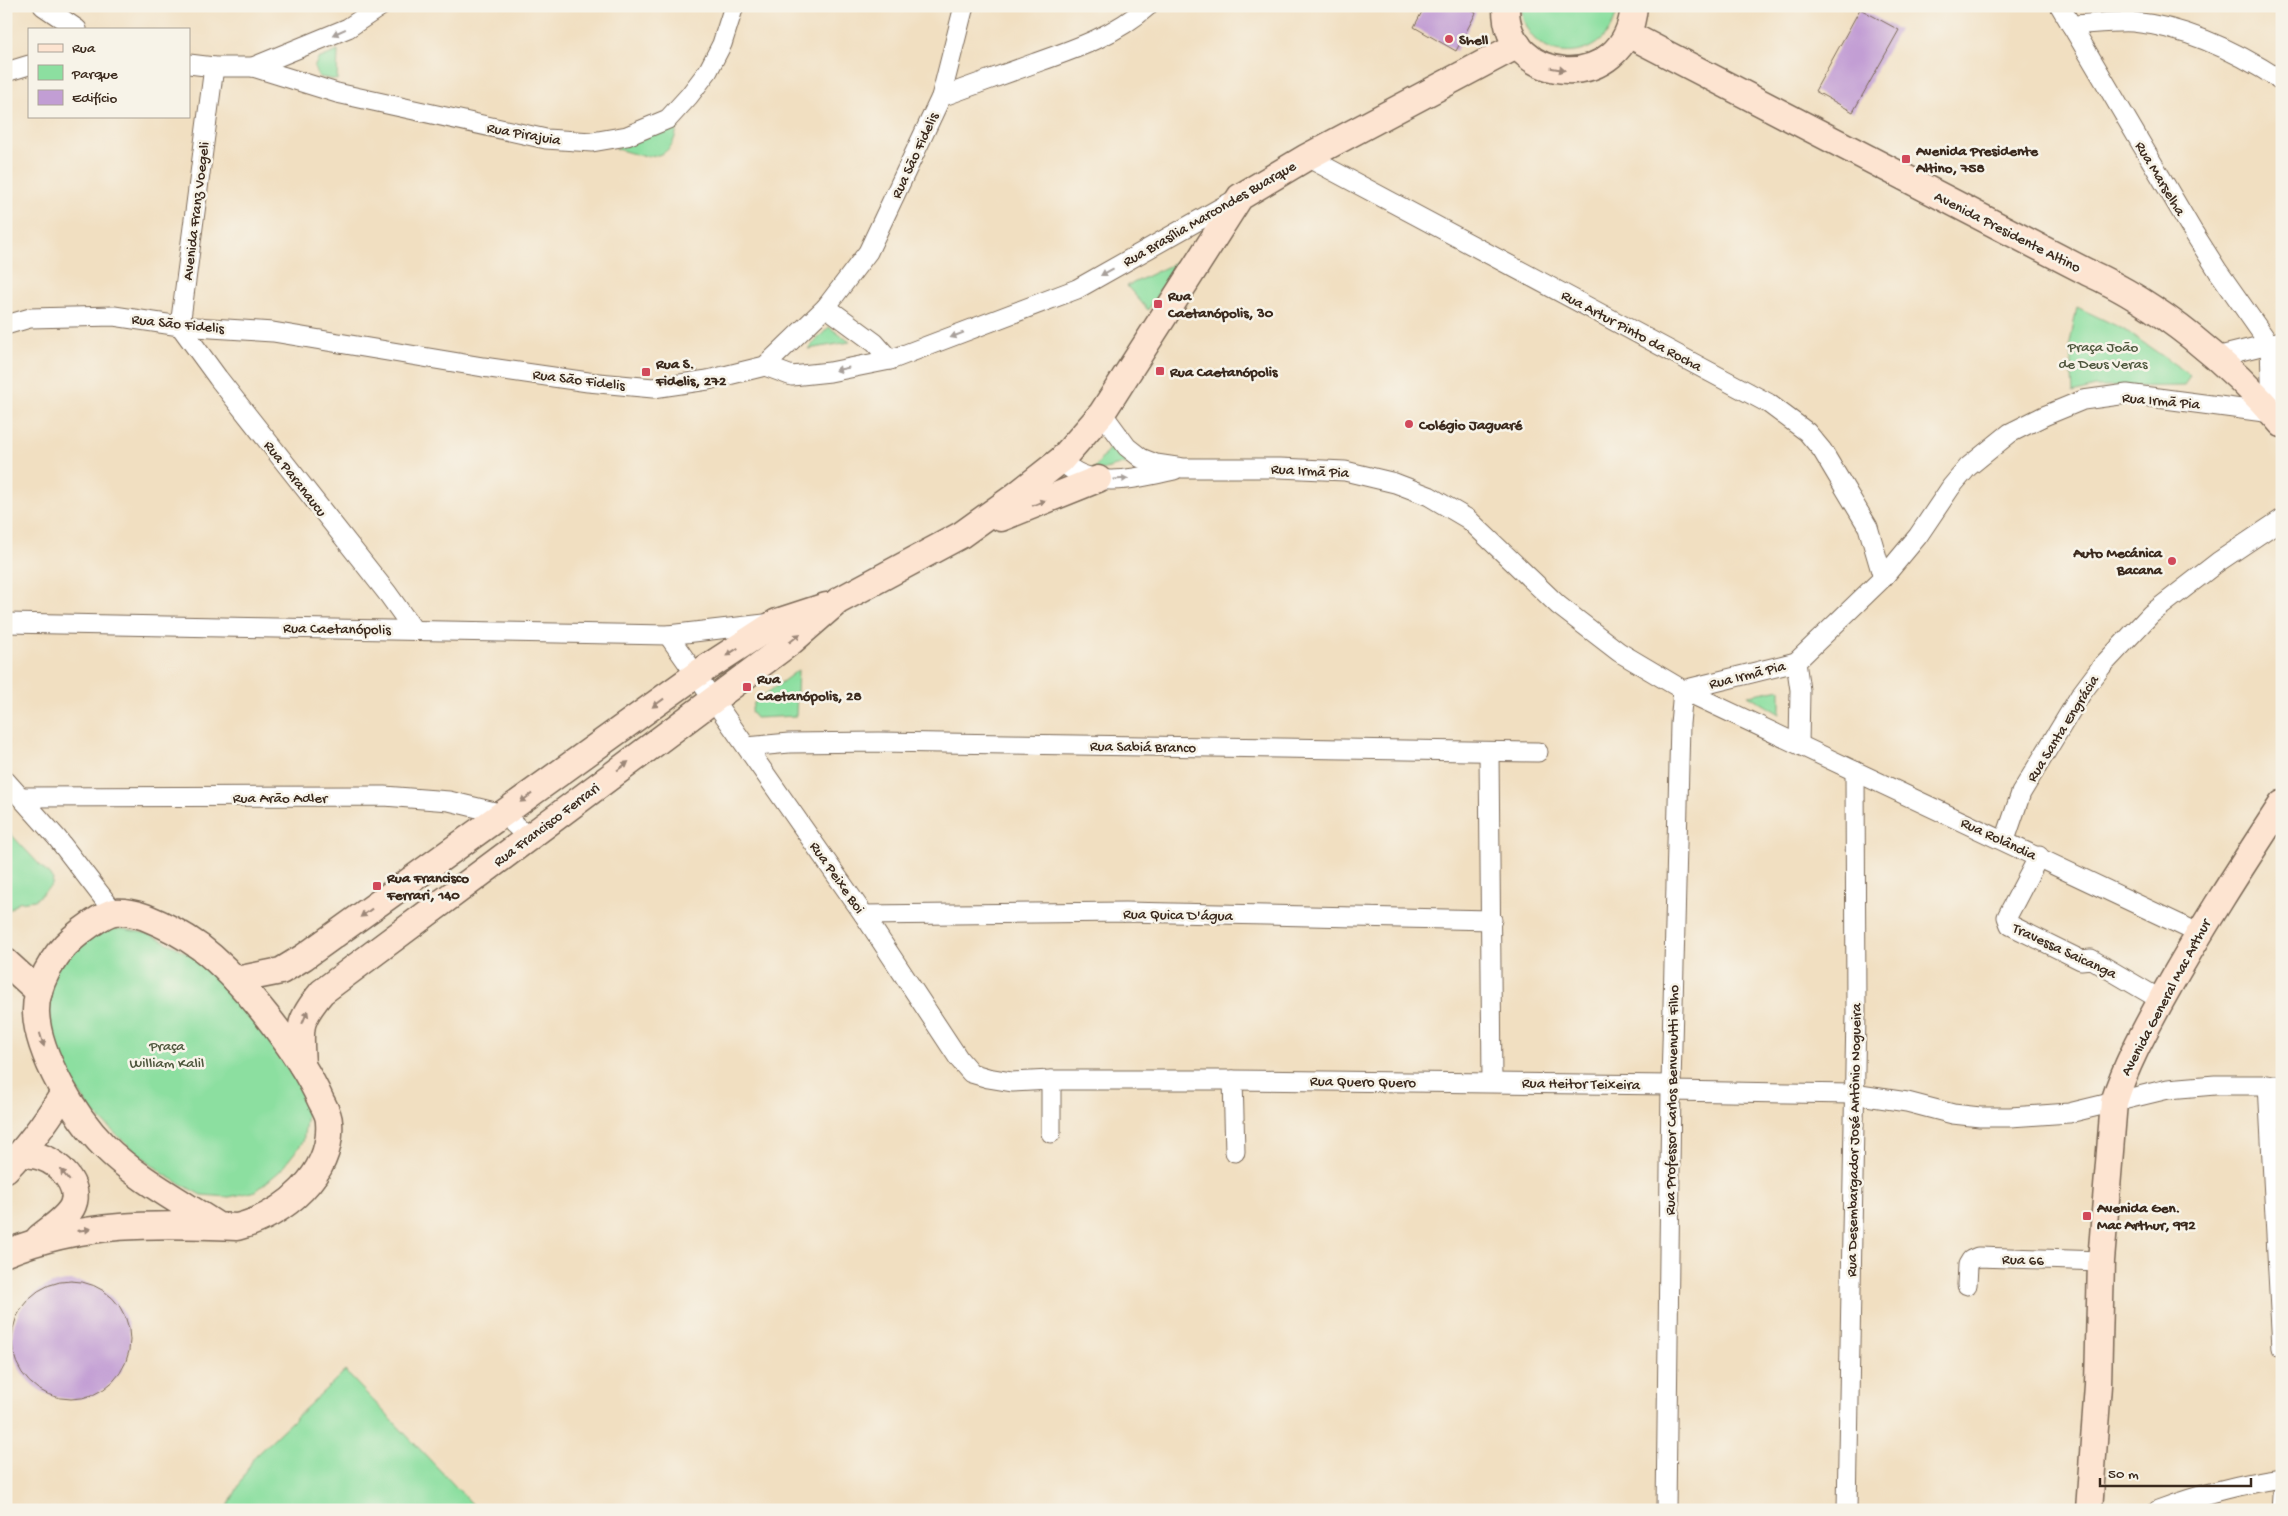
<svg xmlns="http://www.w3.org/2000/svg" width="2288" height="1516" font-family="'Gochi Hand',sans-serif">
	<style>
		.green { fill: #8cdfa0; stroke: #64845f }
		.building { fill: #c29ed4 }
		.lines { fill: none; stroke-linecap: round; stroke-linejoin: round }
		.street-casing { stroke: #7b6957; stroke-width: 21 }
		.secondary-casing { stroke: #7b6957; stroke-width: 29 }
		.street { stroke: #fff; stroke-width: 19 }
		.secondary { stroke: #fde4d1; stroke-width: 26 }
		.oneway { fill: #a79f9a }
		.oneway2 { fill: #9c8778 }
		.poi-dot { fill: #d1495b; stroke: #f7f3e8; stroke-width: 2 }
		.labels { text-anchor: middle; stroke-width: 5; stroke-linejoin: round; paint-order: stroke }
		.poi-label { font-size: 15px; font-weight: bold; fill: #3b2a1e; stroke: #f7f3e8; text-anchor: start }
		.street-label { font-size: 15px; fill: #3b2a1e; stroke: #f7f3e8 }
		.park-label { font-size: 15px; fill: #4f573e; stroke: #f7f3e8 }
	</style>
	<rect width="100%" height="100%" fill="#f7f3e8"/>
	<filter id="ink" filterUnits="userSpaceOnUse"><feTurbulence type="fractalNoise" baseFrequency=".02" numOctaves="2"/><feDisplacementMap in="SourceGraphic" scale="10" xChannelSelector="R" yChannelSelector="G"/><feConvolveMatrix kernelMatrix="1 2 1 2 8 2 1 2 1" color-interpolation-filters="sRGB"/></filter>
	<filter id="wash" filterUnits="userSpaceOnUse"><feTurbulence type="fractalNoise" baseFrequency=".0096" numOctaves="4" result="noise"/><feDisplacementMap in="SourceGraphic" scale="20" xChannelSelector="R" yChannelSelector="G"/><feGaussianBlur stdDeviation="1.12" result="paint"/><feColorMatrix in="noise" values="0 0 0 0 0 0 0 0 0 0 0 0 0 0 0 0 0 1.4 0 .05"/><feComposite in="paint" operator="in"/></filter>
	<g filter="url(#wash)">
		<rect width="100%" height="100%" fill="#f1dfc1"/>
		<g class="green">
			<path d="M1521 6H1618C1609 68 1525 68 1521 6Z"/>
			<polygon points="338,51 337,80 319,77 314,68 318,59"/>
			<path d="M678 115C677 163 652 161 615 148L644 139Z"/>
			<polygon points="1177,262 1148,310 1127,286"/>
			<polygon points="2077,307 2125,330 2190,375 2184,386 2095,387 2073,393 2070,343"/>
			<polygon points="829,327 850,342 808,349"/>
			<polygon points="1117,438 1134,461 1091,473"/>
			<polygon points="798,670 796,716 756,718 751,712 754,703"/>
			<polygon points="1780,689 1780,714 1748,695 1749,695"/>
			<polygon points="6,829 53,879 52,885 35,900 18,902 6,913"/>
			<polygon points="100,928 123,929 150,934 201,960 232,984 296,1069 308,1107 303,1142 280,1171 256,1191 229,1197 201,1195 165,1175 121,1139 91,1110 69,1078 56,1051 50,1022 49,986 55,969"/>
			<polygon points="345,1371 478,1510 226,1510 254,1457"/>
		</g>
		<g id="blocks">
			<g class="building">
				<polygon points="1425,6 1464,6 1476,13 1456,51 1414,27"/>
				<polygon points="1860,9 1899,30 1853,112 1815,91"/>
				<circle cx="71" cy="1340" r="59"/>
			</g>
		</g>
	</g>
	<g filter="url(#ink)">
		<use href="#blocks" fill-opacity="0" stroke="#7b6957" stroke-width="1"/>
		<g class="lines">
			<defs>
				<g id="street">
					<polyline points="43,6 77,29"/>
					<polyline points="2060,6 2192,230 2218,271 2270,345"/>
					<path d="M2071 25C2091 24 2113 21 2133 22 2186 27 2238 52 2282 81"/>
					<polyline points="189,64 214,67 253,67 348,28 381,6"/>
					<polyline points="214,67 180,326 218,378 388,594 413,629"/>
					<polyline points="253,67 337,93 546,139 592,142 627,136 668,119 689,96 708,71 722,44 734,6"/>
					<polyline points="6,72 29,65"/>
					<path d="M941 97C972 86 1004 74 1035 63 1075 49 1116 35 1148 6"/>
					<polyline points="1307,157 1768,403 1807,432 1822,450 1868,527 1883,578"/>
					<polyline points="826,307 875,343 890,360"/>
					<polyline points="6,325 30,318 114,316 180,326 273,332 483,367 588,382 653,388 708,380 765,366 826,307 868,252 941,97 964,6"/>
					<polyline points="2216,357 2281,341"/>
					<polyline points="765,366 792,376 830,372 890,360 1077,289 1238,198"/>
					<polyline points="1102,413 1127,447 1141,458 1156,464 1183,468 1280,468 1345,471 1395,483 1429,496 1468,519 1558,605 1619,652 1683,690 1796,662 1883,578 1918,536 1951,487 1968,467 2010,433 2044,416 2083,400 2127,394 2272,413 2270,345"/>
					<path d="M1061 460C1090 492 1138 478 1174 470"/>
					<polyline points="6,623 668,635 772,623"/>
					<polyline points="668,635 864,915 959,1059 971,1073 988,1078 1012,1082 1051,1080 1233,1080 1671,1085"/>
					<polyline points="1796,662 1800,690 1799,744"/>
					<polyline points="747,747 789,743 879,742 1538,752"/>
					<polyline points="1489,752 1492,1082"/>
					<polyline points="6,781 57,838 114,912"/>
					<polyline points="21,797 384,796 449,801 503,814 528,837"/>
					<polyline points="2005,840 2021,793 2081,694 2102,666 2151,614 2218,562 2282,519"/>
					<polyline points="2039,856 2009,913 2007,917 2010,925 2081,960 2091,959 2161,1000"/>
					<polyline points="864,915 1125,912 1492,920"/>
					<polyline points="1233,1080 1235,1152"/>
					<polyline points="2268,1084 2282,1348"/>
					<polyline points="1671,1091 1853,1094 1907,1102 1953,1114 1980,1117 2010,1117 2069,1113 2168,1089 2215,1085 2282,1085"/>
					<polyline points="1051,1133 1051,1080"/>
					<polyline points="1967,1285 1968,1265 1971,1260 1978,1257 2101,1261"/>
					<polyline points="1666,1510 1671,1085 1680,724 1683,690 2198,933"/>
					<polyline points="1847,1510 1856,1013 1855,771"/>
					<path d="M2158 1510C2199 1495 2238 1484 2282 1478"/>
					<polyline points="2281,1510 2282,1495"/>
				</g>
				<g id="secondary">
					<path d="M1506 6C1504 87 1627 96 1634 6"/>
					<path d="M1628 34 2087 272C2159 304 2231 364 2282 424"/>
					<polyline points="1001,518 1098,479"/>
					<polyline points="6,962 39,992"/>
					<polyline points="236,980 281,971 304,957 697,674 777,622 826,606"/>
					<path d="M302 1065C300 1027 297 1022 322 992L792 641 838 601 961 535 1014 497 1061 460 1102 413 1240 197 1307 157 1518 45"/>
					<path d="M22 1153C28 1155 35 1155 41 1157 59 1163 81 1185 73 1205 68 1218 49 1229 39 1238"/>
					<path d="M6 1169C29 1146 47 1120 64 1093"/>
					<path d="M6 1253C82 1222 157 1223 237 1227 284 1215 333 1174 329 1122 329 1115 324 1107 321 1101 300 1053 242 979 200 947 182 934 165 925 145 917 136 914 124 911 114 912 103 914 81 931 73 938 53 955 35 986 36 1013 38 1055 75 1117 104 1146 137 1179 180 1201 218 1226"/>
					<path d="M2089 1510 2098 1385 2101 1261 2114 1102C2126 1064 2145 1030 2164 995 2200 930 2241 867 2282 804"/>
				</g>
			</defs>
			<use href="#street" class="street-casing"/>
			<use href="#secondary" class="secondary-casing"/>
			<use href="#street" class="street"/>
			<use href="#secondary" class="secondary"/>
		</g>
		<defs><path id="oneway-solid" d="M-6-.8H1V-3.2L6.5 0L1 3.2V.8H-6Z" transform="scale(1.25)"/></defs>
		<g class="oneway">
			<use href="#oneway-solid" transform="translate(339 32) rotate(156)"/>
			<use href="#oneway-solid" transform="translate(1107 272) rotate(151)"/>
			<use href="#oneway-solid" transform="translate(957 335) rotate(159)"/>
			<use href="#oneway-solid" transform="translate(842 369) rotate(169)"/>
			<use href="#oneway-solid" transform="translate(1121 479) rotate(-3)"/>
		</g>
		<g class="oneway2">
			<use href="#oneway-solid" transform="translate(1558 69) rotate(10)"/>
			<use href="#oneway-solid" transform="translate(1039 503) rotate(-22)"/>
			<use href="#oneway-solid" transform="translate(795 638) rotate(-39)"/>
			<use href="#oneway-solid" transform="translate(732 652) rotate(147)"/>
			<use href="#oneway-solid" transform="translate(658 703) rotate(144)"/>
			<use href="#oneway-solid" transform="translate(623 766) rotate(-37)"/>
			<use href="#oneway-solid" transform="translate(526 798) rotate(144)"/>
			<use href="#oneway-solid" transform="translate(366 913) rotate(144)"/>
			<use href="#oneway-solid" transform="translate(305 1017) rotate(-68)"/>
			<use href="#oneway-solid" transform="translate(42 1040) rotate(73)"/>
			<use href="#oneway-solid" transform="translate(65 1175) rotate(-129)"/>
			<use href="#oneway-solid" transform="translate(84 1230) rotate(-8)"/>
		</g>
	</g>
	<g class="poi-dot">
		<circle cx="1449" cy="39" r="5"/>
		<rect x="1901" y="154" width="10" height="10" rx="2.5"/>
		<rect x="1153" y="299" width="10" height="10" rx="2.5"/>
		<rect x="1155" y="366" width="10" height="10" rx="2.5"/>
		<rect x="641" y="367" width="10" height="10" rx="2.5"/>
		<circle cx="1409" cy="424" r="5"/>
		<circle cx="2172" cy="561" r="5"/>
		<rect x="742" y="682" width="10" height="10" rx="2.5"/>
		<rect x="372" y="881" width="10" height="10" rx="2.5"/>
		<rect x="2082" y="1211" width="10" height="10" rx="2.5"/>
	</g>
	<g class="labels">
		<g class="poi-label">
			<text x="1459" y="44">Shell</text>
			<text x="1916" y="155">Avenida Presidente<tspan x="1916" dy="17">Altino, 758</tspan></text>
			<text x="1168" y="300">Rua<tspan x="1168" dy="17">Caetanópolis, 30</tspan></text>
			<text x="656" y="368">Rua S.<tspan x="656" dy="17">Fidelis, 272</tspan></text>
			<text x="1170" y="376">Rua Caetanópolis</text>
			<text x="1419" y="429">Colégio Jaguaré</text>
			<text x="2162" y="557" text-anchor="end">Auto Mecánica<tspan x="2162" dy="17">Bacana</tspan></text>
			<text x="757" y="683">Rua<tspan x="757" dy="17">Caetanópolis, 28</tspan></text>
			<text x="387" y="882">Rua Francisco<tspan x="387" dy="17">Ferrari, 140</tspan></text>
			<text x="2097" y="1212">Avenida Gen.<tspan x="2097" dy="17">Mac Arthur, 992</tspan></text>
		</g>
		<g class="street-label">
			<text transform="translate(524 133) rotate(10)" y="5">Rua Pirajuia</text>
			<text transform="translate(914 155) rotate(-65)" y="5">Rua São Fidelis</text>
			<text transform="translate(2161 178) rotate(59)" y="5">Rua Marselha</text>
			<text transform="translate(195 211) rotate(-83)" y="5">Avenida Franz Voegeli</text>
			<text transform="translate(1209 213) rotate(-30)" y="5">Rua Brasília Marcondes Buarque</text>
			<text transform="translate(2008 231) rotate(27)" y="5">Avenida Presidente Altino</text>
			<text transform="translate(178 323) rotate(6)" y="5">Rua São Fidelis</text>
			<text transform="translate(1632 330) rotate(28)" y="5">Rua Artur Pinto da Rocha</text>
			<text transform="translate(579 379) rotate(7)" y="5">Rua São Fidelis</text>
			<text transform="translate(2161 400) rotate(5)" y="5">Rua Irmã Pia</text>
			<text transform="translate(1310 470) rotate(3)" y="5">Rua Irmã Pia</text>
			<text transform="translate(296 478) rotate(52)" y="5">Rua Paranaucu</text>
			<text transform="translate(337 628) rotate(1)" y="5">Rua Caetanópolis</text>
			<text transform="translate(1747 674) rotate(-14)" y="5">Rua Irmã Pia</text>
			<text transform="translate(2062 728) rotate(-58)" y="5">Rua Santa Engrácia</text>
			<text transform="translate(1143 746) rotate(1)" y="5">Rua Sabiá Branco</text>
			<text x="280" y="802">Rua Arão Adler</text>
			<text transform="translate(546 824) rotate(-37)" y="5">Rua Francisco Ferrari</text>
			<text transform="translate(1999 838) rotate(25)" y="5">Rua Rolândia</text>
			<text transform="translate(838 877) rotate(55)" y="5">Rua Peixe Boi</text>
			<text transform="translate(1178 914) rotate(1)" y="5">Rua Quica D'água</text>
			<text transform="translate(2065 950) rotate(25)" y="5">Travessa Saicanga</text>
			<text transform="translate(2165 997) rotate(-62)" y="5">Avenida General Mac Arthur</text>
			<text transform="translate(1363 1081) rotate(1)" y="5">Rua Quero Quero</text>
			<text transform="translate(1581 1083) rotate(1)" y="5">Rua Heitor Teixeira</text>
			<text transform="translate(1671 1100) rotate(-89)" y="5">Rua Professor Carlos Benvenutti Filho</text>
			<text transform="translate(1853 1140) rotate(-89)" y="5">Rua Desembargador José Antônio Nogueira</text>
			<text transform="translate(2023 1259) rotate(2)" y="5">Rua 66</text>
		</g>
		<g class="park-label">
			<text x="2103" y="351">Praça João<tspan x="2103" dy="17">de Deus Veras</tspan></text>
			<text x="167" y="1050">Praça<tspan x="167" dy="17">William Kalil</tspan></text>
		</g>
	</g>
	<rect width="2288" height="1516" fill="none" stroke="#f7f3e8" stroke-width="25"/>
	<rect x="28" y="28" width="162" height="90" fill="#f7f3e8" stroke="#aca397"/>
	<rect x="38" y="44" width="25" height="8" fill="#fde4d1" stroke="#aca397"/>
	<text x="72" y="52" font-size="15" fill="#3b2a1e">Rua</text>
	<rect x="38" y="65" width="25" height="15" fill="#8cdfa0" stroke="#aca397"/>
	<text x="72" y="78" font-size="15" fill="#3b2a1e">Parque</text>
	<rect x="38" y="90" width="25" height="15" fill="#c29ed4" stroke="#aca397"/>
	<text x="72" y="102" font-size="15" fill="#3b2a1e">Edifício</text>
	<path d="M2100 1478v8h151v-8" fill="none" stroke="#3b2a1e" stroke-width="2.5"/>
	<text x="2108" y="1478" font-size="15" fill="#3b2a1e" stroke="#f7f3e8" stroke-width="4" paint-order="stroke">50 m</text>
</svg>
